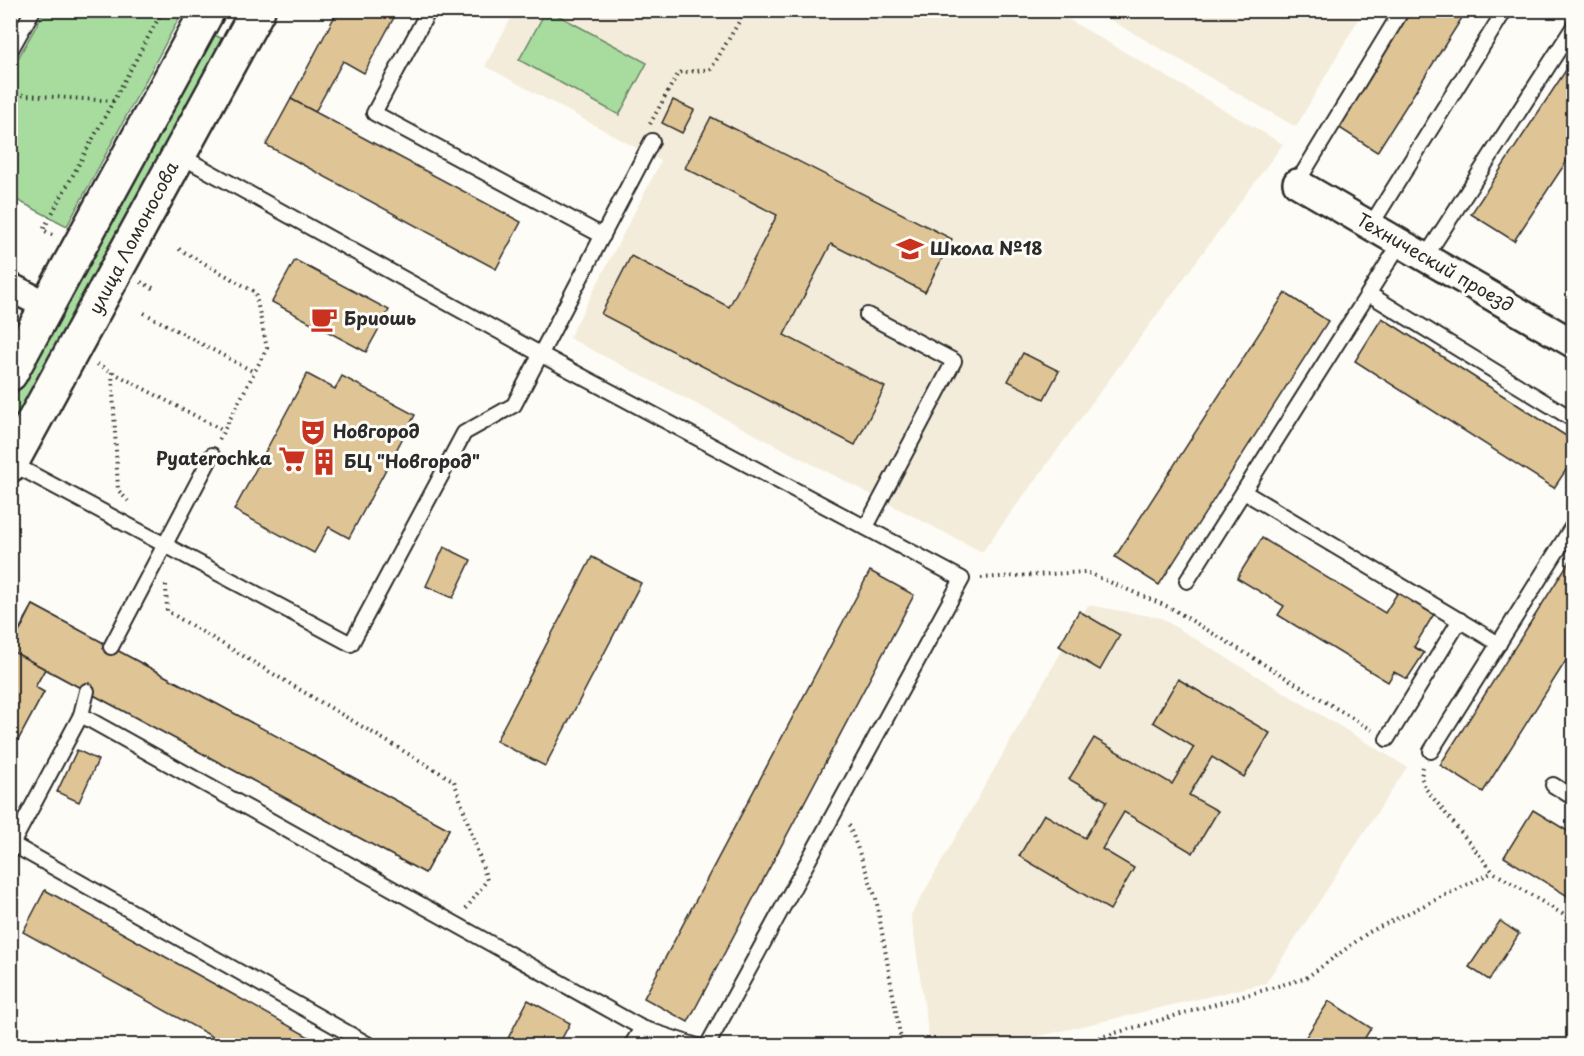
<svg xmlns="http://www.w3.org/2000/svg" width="1584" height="1056" font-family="'Playpen Sans',sans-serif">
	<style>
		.built { fill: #f4ecda }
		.green { fill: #a7dc9e; stroke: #698464; stroke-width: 1.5 }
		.building { fill: #dfc595; stroke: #2b2b2b; stroke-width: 1.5 }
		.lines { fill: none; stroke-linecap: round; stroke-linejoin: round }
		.service-casing { stroke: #2b2b2b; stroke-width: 18 }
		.minor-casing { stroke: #2b2b2b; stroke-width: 32 }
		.secondary-casing { stroke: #2b2b2b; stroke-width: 38 }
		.path { stroke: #2b2b2b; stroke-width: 4; stroke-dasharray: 1.5 4.5; stroke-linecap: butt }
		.service { stroke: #fdfcf7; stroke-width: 14 }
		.minor { stroke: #fdfcf7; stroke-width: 27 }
		.secondary { stroke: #fdfcf7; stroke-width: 33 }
		.labels { text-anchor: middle; stroke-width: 6; stroke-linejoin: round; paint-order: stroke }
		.street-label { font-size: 18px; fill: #2b2b2b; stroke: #fdfcf7 }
		.poi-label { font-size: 18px; font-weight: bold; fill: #2b2b2b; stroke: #fdfcf7; text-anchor: start }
	</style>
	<rect width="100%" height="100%" fill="#fdfcf7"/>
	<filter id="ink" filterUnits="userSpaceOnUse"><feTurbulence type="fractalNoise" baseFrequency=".0167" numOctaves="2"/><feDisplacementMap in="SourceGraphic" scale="12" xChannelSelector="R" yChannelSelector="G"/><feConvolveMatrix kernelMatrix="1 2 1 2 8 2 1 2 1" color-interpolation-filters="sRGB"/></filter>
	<g filter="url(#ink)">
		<g class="built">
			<polygon points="515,11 1054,11 1283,144 982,552 569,338 661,161 485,66"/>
			<polygon points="1095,11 1363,11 1296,127"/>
			<polygon points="1088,605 1161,618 1407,767 1266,983 1002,1045 930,1045 911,915"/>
		</g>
		<g class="green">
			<polygon points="45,10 183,11 67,226 11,197 11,71"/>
			<polygon points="550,11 647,63 619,115 519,60 546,11"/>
			<polygon points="213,34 226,41 11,436 11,404"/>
		</g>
		<g class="building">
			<polygon points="338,10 398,10 364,73 343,61 315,112 291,99"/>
			<polygon points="1408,10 1467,10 1377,152 1335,125"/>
			<polygon points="1574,58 1574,150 1514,241 1471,214"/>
			<polygon points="291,99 521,222 496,269 266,145"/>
			<polygon points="673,100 694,110 682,133 662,123"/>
			<polygon points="711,117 952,239 925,292 831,244 784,335 885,387 855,445 601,314 631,256 729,307 777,215 685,168"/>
			<polygon points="295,260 389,310 366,352 272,302"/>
			<polygon points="1285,293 1328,321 1159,585 1115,557"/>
			<polygon points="1382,318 1574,441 1574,458 1554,488 1355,361"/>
			<polygon points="1023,353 1059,371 1044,399 1008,381"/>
			<polygon points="307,374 335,389 342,376 415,415 349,538 329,527 314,553 234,510"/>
			<polygon points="1262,538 1385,613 1398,592 1434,614 1414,647 1424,653 1407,679 1394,672 1388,682 1278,615 1284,606 1237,578"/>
			<polygon points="444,547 471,560 453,598 426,586"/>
			<polygon points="1574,554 1574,648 1483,792 1440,765"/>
			<polygon points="592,557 641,583 545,766 496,741"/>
			<polygon points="870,571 914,595 688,1022 644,998"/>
			<polygon points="33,605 449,829 425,873 45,669 35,687 44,692 10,755 10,646"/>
			<polygon points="33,605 449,829 425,873 10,650"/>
			<polygon points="1079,611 1120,635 1100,670 1059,646"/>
			<polygon points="10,650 45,669 35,687 44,692 10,755"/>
			<polygon points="1178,679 1270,733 1244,777 1212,757 1189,795 1218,811 1193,853 1124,812 1102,849 1134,868 1110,910 1019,856 1044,814 1085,838 1107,801 1069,779 1094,738 1172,784 1194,747 1153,722"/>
			<polygon points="77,750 98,760 79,802 57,792"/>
			<polygon points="1533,810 1574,835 1574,900 1504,857"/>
			<polygon points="45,890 234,995 325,1046 229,1046 23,932"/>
			<polygon points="1500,921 1519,934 1489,980 1469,967"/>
			<polygon points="528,1000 570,1023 558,1046 504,1046"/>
			<polygon points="1329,1001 1371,1028 1360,1046 1300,1046"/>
		</g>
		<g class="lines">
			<defs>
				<g id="service">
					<polyline points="429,10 374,113 603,236"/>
					<polyline points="10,51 33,10"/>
					<polyline points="179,155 540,354 962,579 707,1046"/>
					<polyline points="1297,183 1402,10"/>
					<polyline points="1371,225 1505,10"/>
					<polyline points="1426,256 1574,26"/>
					<polyline points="1369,294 1574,420"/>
					<polyline points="11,463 351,644 464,433 514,405 652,141"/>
					<polyline points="1244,492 1499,644"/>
					<polyline points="866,527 954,361 867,315"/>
					<polyline points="1187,581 1401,242"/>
					<polyline points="111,647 212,455"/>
					<polyline points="81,715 642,1028 697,1046"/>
					<polyline points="1387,739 1460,620"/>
					<polyline points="1431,751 1574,524"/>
					<polyline points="1553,785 1574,798"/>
					<polyline points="12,844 371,1046"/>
					<polyline points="10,848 81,715 87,691"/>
					<polyline points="631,1046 642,1028"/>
				</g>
				<g id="minor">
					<polyline points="1297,183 1574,344"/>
					<polyline points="10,287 47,306"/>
				</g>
				<g id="secondary">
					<polyline points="10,374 208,10"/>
					<polyline points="10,465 258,10"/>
				</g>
			</defs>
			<use href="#service" class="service-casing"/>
			<use href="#minor" class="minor-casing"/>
			<use href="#secondary" class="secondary-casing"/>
			<g class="path">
				<polyline points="10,94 114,101"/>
				<polyline points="650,124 678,73 711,69 746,10"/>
				<polyline points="52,235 43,230 163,10"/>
				<polyline points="179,249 255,292 267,348 219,440"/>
				<polyline points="141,282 157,290"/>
				<polyline points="144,313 254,372"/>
				<polyline points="97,364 224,431"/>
				<polyline points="112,372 118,490 128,501"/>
				<polyline points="981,578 1086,572 1171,608 1372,730"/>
				<polyline points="166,585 167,611 454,781 487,880 466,909"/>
				<polyline points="1423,767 1421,777 1426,789 1493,872 1574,921"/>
				<polyline points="849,825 876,898 902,1046"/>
				<polyline points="1070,1046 1306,978 1369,932 1493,872"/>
			</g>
			<use href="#service" class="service"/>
			<use href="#minor" class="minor"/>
			<use href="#secondary" class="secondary"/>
		</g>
	</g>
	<defs>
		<symbol id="school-bare" viewBox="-9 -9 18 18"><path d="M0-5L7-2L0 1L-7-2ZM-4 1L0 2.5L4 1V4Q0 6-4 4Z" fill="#c8321e" stroke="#fdfcf7" stroke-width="2.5" paint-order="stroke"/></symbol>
		<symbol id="cafe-bare" viewBox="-9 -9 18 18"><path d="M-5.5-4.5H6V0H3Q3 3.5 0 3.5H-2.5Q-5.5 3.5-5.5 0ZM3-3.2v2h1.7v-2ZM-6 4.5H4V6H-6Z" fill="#c8321e" stroke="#fdfcf7" stroke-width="2.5" paint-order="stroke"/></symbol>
		<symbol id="theatre-bare" viewBox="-9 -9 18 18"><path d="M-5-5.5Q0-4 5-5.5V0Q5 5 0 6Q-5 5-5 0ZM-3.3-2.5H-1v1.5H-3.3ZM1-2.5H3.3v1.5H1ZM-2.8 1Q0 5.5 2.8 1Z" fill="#c8321e" stroke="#fdfcf7" stroke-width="2.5" paint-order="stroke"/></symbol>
		<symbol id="supermarket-bare" viewBox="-9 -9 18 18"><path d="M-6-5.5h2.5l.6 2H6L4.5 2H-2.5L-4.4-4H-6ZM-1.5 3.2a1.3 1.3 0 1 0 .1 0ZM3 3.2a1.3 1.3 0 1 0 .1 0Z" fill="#c8321e" stroke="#fdfcf7" stroke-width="2.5" paint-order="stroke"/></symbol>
		<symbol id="building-bare" viewBox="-9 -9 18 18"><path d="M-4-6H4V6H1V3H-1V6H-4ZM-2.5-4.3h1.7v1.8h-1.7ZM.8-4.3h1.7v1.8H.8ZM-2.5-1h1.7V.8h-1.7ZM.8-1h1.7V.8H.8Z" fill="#c8321e" stroke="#fdfcf7" stroke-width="2.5" paint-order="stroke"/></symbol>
	</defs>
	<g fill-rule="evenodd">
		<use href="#school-bare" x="891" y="230" width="38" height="38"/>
		<use href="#cafe-bare" x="305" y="300" width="38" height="38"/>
		<use href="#theatre-bare" x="294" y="413" width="38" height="38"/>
		<use href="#supermarket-bare" x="273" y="440" width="38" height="38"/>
		<use href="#building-bare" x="305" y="443" width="38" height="38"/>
	</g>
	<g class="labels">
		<g class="street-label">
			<text transform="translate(134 238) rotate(-62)" y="6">улица Ломоносова</text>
			<text transform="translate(1435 263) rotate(30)" y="6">Технический проезд</text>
		</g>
		<g class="poi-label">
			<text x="930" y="255">Школа №18</text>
			<text x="344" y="325">Бриошь</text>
			<text x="333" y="438">Новгород</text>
			<text x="272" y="465" text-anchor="end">Pyaterochka</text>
			<text x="344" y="468">БЦ "Новгород"</text>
		</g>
	</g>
	<rect width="1584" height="1056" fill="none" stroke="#fdfcf7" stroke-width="36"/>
	<rect x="18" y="18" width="1548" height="1020" fill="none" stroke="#2b2b2b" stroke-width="2" filter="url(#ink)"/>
</svg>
